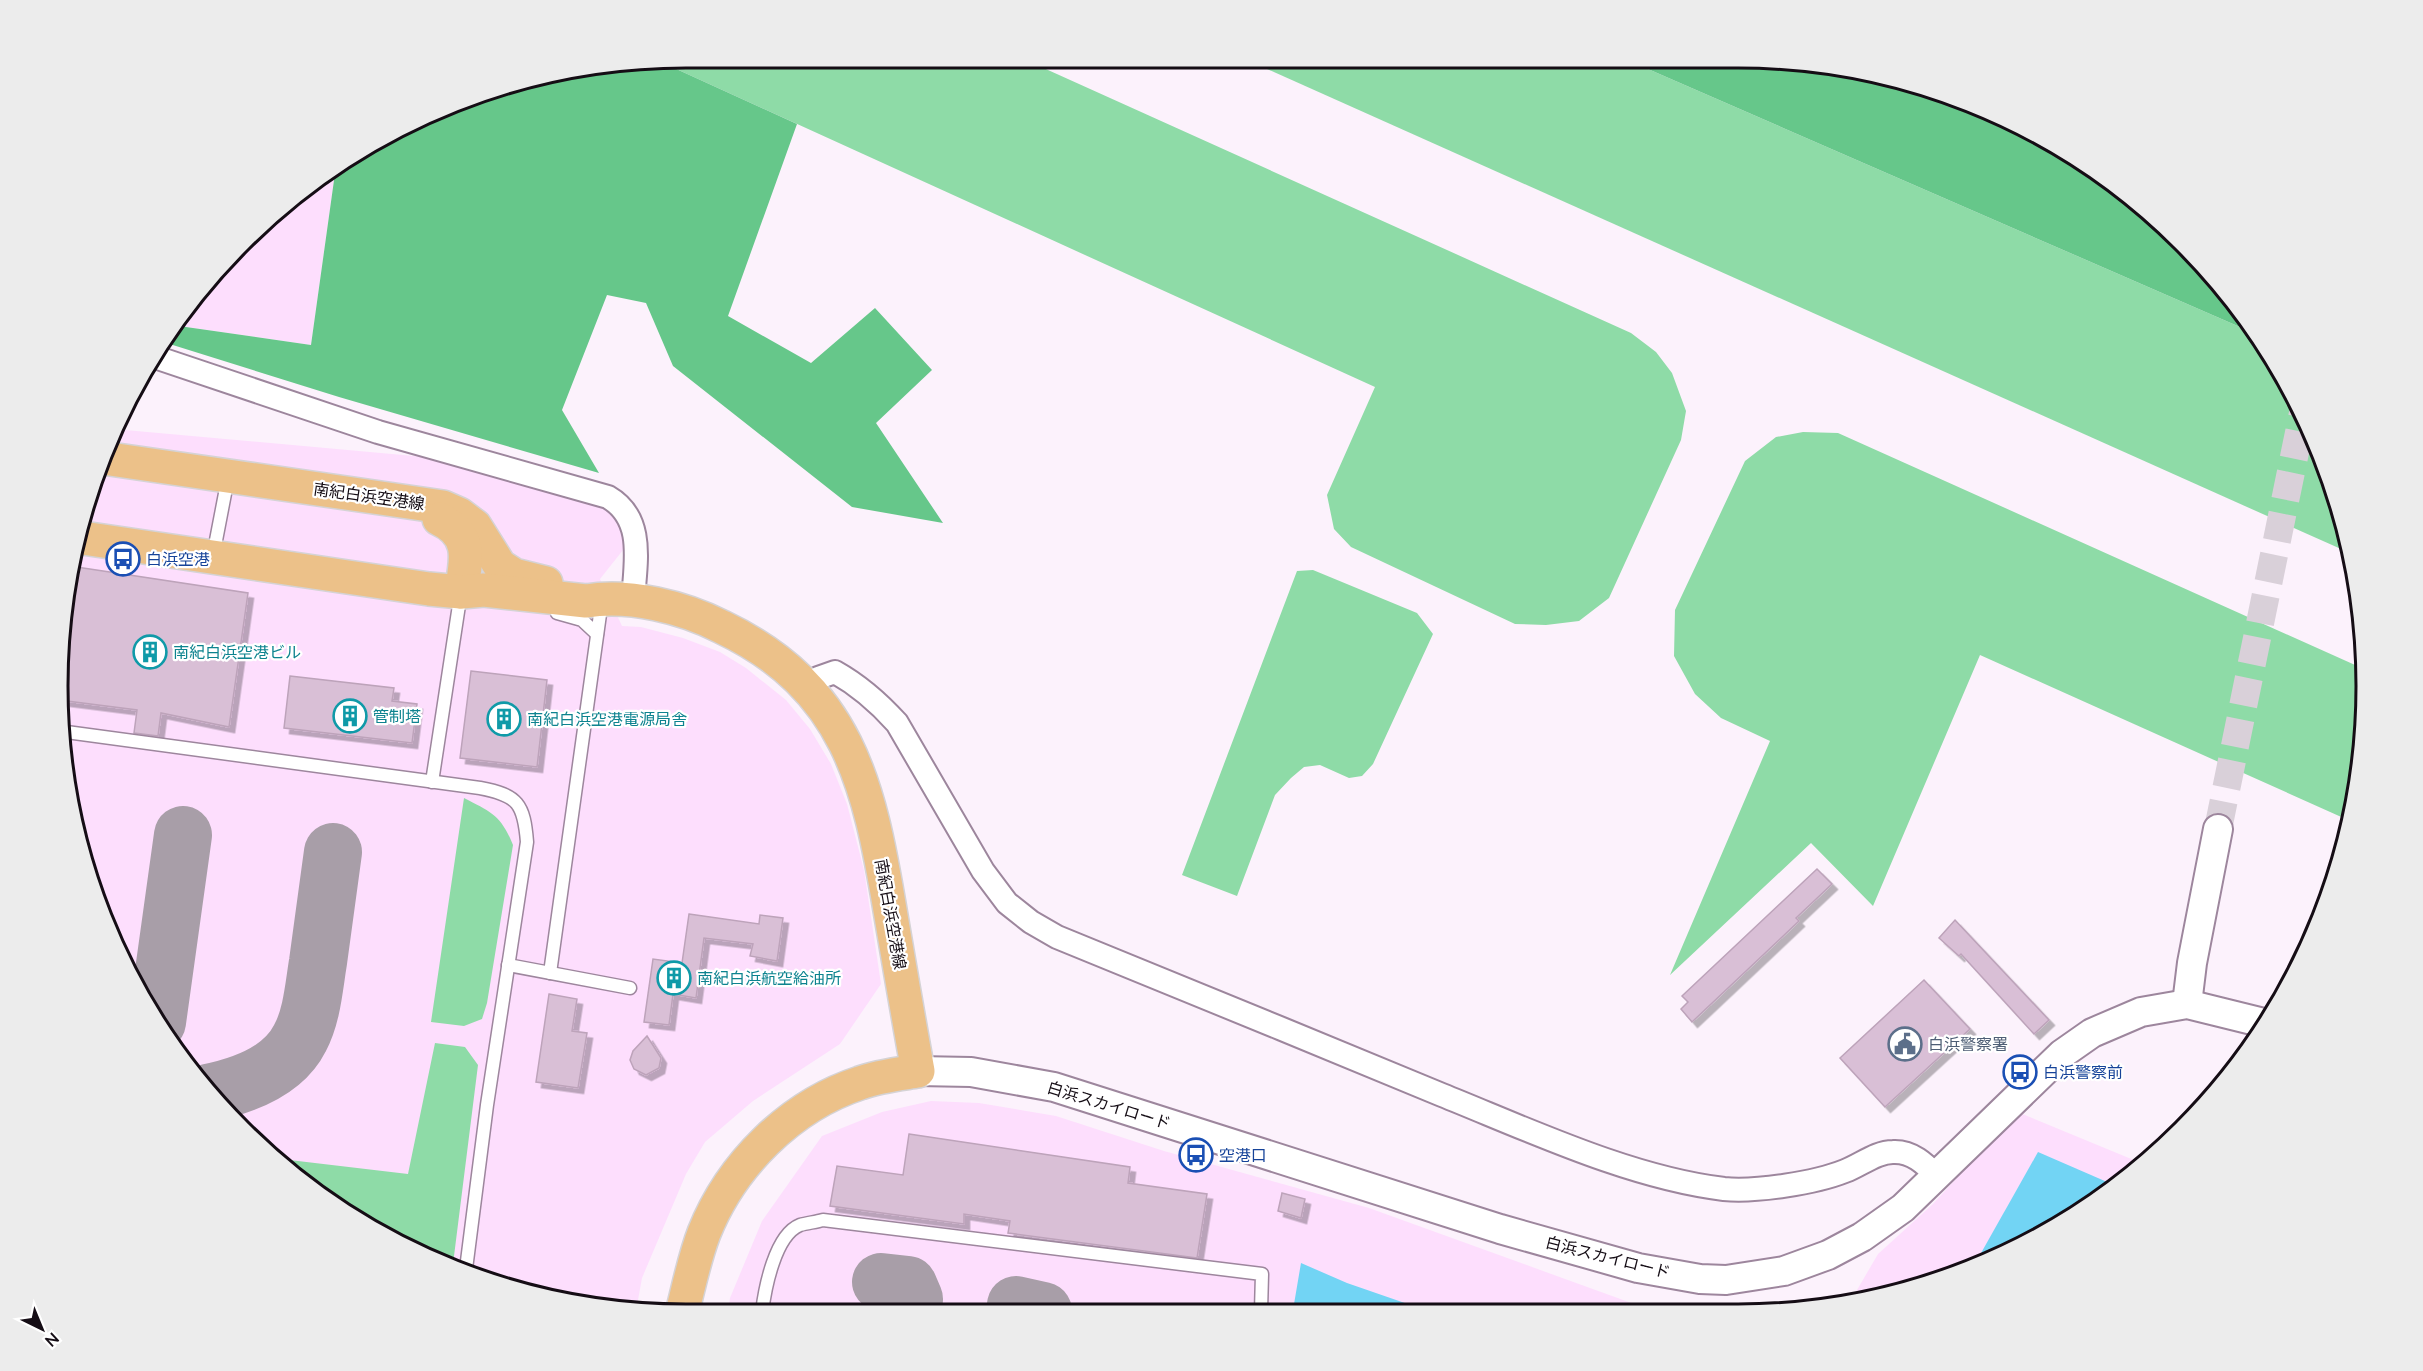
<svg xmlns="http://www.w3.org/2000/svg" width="2423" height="1371" font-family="'Nunito Sans','Noto Sans JP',sans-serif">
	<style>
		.built { fill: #fddefd }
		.green { fill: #8edba7 }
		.forest { fill: #66c78a }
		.water { fill: #72d4f4 }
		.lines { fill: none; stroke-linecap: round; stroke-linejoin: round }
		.taxiway { stroke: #a89ea8; stroke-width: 58 }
		.building { fill: #d9bfd6; stroke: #bda3ba; stroke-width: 1.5; filter: url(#shadow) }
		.tertiary-tunnel { stroke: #d9d0d9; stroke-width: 28; stroke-dasharray: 28 14; stroke-linecap: butt }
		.service-casing { stroke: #9d869d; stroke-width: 15 }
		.minor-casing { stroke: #9d869d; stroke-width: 26 }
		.tertiary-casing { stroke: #9d869d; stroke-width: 32 }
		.primary-casing { stroke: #d5d3d5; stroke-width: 36 }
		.path { stroke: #a79ea7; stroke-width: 4; stroke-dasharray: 3 4.5; stroke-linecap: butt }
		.service { stroke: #fff; stroke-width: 12 }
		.minor { stroke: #fff; stroke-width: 22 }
		.tertiary { stroke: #fff; stroke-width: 28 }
		.primary { stroke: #ecc189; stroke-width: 33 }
		.labels { text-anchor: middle; stroke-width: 4.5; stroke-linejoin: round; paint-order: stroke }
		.street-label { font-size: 16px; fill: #150d15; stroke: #fff }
		.transit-label { font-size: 16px; fill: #164399; stroke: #fff; text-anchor: start }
		.culture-label { font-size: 16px; fill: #0d838f; stroke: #fff; text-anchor: start }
		.service-label { font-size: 16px; fill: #4e5e75; stroke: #fff; text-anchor: start }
		.rim { fill: none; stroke: #150d15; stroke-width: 3 }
	</style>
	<defs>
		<filter id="shadow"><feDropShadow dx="5.5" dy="5.5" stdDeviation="0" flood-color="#0004"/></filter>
	</defs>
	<rect width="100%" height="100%" fill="#fcf2fc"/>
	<g class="built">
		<polygon points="336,166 311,345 172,325 241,241 303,187"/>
		<polygon points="114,429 425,457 600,505 619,515 627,545 600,579 622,626 641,627 683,638 720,652 746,668 786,700 810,729 831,764 847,804 864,870 881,984 840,1044 753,1101 705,1142 686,1174 642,1278 636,1311 523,1292 371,1230 271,1158 213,1100 141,1000 105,926 69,808 58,726 62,604 79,523"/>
		<polygon points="931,1101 979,1103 1056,1116 1164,1151 1369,1208 1648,1309 728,1312 730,1298 762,1221 822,1136 882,1112"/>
		<polygon points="2020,1113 2141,1163 2086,1208 1940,1281 1850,1302 1878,1254 1933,1204 1974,1159"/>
	</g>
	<g class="green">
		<polygon points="1625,59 2256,334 2301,408 2345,523 2350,553 1247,60"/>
		<polygon points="1028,61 1631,333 1656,352 1672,373 1686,411 1681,440 1609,598 1579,621 1546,625 1515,624 1351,547 1334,529 1327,495 1375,387 661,62"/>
		<polygon points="1803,432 1838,433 2364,669 2361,768 2348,820 1980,655 1873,906 1811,843 1670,975 1770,741 1721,718 1695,694 1674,656 1675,610 1745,461 1776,437"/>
		<polygon points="1313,570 1417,613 1433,634 1373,764 1362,776 1349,778 1320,765 1304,767 1291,778 1275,795 1237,896 1182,875 1297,571"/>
		<path d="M464 798C491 812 501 815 513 845L487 1003 482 1019 464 1026 431 1022Z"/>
		<polygon points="435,1043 465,1047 478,1065 453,1264 371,1230 281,1165 281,1159 408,1174"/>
	</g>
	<g class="forest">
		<polygon points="1778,58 1939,90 2052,141 2152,213 2236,303 2256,334 1625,59"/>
		<polygon points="603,62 661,62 797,124 728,316 811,363 875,308 932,370 876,423 943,523 852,507 673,366 646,303 607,295 562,410 599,473 339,397 160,341 172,325 311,345 336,166 407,122 484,90"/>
	</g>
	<g class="water">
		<polygon points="2038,1152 2114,1185 2086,1208 1976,1262"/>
		<polygon points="1301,1263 1347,1283 1425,1310 1293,1310"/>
	</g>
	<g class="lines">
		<g class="taxiway">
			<polyline points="157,1022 183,835"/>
			<path d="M208 1093C242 1086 283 1072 300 1038 312 1016 314 986 318 962 323 925 328 889 333 852"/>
			<polyline points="881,1282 908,1285 914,1299 912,1312"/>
			<polyline points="1016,1305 1043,1311"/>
		</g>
	</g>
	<g class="building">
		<polygon points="70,566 248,593 229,727 161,713 158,736 134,733 137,710 59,700 62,604"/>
		<polygon points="471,671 547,680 537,767 460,758"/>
		<polygon points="290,676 394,688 392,701 417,704 412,743 284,728"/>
		<polygon points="1817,869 1832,884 1796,918 1799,921 1692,1022 1681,1009 1688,1002 1682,996"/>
		<polygon points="689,914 759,924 760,915 783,918 777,961 750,956 753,944 704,938 696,998 673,994 669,1025 644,1022 653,959 682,963"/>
		<polygon points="1955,920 2049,1020 2034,1034 1961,954 1959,956 1939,938"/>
		<polygon points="1924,980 1970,1029 1885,1107 1840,1058"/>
		<polygon points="549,994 577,999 572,1031 587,1033 578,1088 536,1082"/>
		<polygon points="647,1036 661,1058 659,1068 646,1075 634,1069 630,1060 633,1051"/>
		<polygon points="909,1134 1130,1167 1128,1183 1207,1194 1197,1258 1008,1233 1010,1221 964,1214 964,1224 830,1206 837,1166 903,1175"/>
		<polygon points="1282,1193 1305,1199 1301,1218 1278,1211"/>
	</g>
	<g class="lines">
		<polyline class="tertiary-tunnel" points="2218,829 2303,413"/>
		<defs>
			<g id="service">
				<polyline points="213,556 228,478"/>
				<polyline points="557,613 582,620 597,634"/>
				<path d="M59 731 480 788C518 795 524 804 527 842L487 1105 466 1269"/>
				<polyline points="432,782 461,592"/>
				<polyline points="508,965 630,988"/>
				<polyline points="550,973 602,600"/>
				<path d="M762 1312C765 1288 775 1235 800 1225 807 1223 816 1222 823 1220L1262 1274 1261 1311"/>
			</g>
			<g id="minor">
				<path d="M152 356 378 432 608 497C646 519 635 564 633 601"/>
				<path d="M807 688 818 678 835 672C860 686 878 702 897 723L983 871 1007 903 1031 922 1057 937C1185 989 1314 1042 1442 1095 1529 1130 1631 1178 1724 1189 1756 1192 1815 1183 1845 1171 1861 1165 1876 1152 1893 1152 1912 1151 1925 1164 1937 1176"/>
			</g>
			<g id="tertiary">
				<polyline points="2187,1004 2192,963 2218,829"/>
				<polyline points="918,1071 971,1072 1054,1087 1500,1229 1638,1268 1700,1279 1726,1280 1784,1271 1828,1255 1862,1237 1903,1208 2062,1054 2092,1033 2141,1012 2187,1004 2264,1023"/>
			</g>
			<g id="primary">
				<polyline points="103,458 443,507 459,514 475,526 500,566 514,575 546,583"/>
				<path d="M439 519C474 535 466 562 461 592"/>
				<path d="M76 537 429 589 461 592 484 590 586 601C630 594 683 607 722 627 848 687 869 784 890 910 899 963 908 1017 918 1071 899 1074 879 1076 860 1083 790 1106 731 1165 704 1233 694 1259 689 1286 682 1313"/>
			</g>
		</defs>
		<use href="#service" class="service-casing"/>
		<use href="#minor" class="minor-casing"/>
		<use href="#tertiary" class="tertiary-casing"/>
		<use href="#primary" class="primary-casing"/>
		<polyline class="path" points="1931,89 1946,104 1984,111"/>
		<use href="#service" class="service"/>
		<use href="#minor" class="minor"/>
		<use href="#tertiary" class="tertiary"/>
		<use href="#primary" class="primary"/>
	</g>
	<defs>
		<symbol id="bus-ring" viewBox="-11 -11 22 22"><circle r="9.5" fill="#fff" stroke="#1a4fb4" stroke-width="1.5"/><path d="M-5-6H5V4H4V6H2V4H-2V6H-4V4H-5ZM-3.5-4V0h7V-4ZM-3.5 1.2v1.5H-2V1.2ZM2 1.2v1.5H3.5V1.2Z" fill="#1a4fb4"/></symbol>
		<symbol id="building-ring" viewBox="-11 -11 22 22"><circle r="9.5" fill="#fff" stroke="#0f9aa8" stroke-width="1.5"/><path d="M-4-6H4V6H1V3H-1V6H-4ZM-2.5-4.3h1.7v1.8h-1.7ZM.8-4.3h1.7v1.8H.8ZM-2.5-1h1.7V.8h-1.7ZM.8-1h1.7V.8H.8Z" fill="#0f9aa8"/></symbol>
		<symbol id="civic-ring" viewBox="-11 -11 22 22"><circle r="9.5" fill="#fff" stroke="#5c6f8a" stroke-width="1.5"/><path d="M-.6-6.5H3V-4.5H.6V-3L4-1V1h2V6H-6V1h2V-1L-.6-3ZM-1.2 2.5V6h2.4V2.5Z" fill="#5c6f8a"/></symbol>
	</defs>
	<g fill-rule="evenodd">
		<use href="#bus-ring" x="104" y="540" width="38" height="38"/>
		<use href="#building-ring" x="131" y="633" width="38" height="38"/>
		<use href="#building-ring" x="331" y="697" width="38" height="38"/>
		<use href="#building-ring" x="485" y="700" width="38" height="38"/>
		<use href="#building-ring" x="655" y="959" width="38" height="38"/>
		<use href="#civic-ring" x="1886" y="1025" width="38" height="38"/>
		<use href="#bus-ring" x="2001" y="1053" width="38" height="38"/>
		<use href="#bus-ring" x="1177" y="1136" width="38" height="38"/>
	</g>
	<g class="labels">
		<g class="street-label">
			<text transform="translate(369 496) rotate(8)" y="6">南紀白浜空港線</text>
			<text transform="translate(891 914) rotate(80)" y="6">南紀白浜空港線</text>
			<text transform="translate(1109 1105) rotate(17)" y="6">白浜スカイロード</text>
			<text transform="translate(1608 1257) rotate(14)" y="6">白浜スカイロード</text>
		</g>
		<g class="transit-label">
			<text x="146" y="565">白浜空港</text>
			<text x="2043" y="1078">白浜警察前</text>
			<text x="1219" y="1161">空港口</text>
		</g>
		<g class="culture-label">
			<text x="173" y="658">南紀白浜空港ビル</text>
			<text x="373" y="722">管制塔</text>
			<text x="527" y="725">南紀白浜空港電源局舎</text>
			<text x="697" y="984">南紀白浜航空給油所</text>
		</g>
		<g class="service-label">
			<text x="1928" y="1050">白浜警察署</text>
		</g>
	</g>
	<path d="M0 0H2423V1371H0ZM686 68H1738A618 618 0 0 1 2356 686V686A618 618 0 0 1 1738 1304H686A618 618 0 0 1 68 686V686A618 618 0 0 1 686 68Z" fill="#ececec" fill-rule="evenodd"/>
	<path class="rim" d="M686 68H1738A618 618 0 0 1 2356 686V686A618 618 0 0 1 1738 1304H686A618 618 0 0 1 68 686V686A618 618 0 0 1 686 68Z"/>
	<g transform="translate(42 1329) rotate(137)" stroke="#ffffff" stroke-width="4.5" paint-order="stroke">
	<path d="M0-4.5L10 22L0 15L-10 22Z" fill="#150d15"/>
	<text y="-9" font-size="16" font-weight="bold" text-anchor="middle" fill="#150d15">N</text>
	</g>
</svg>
